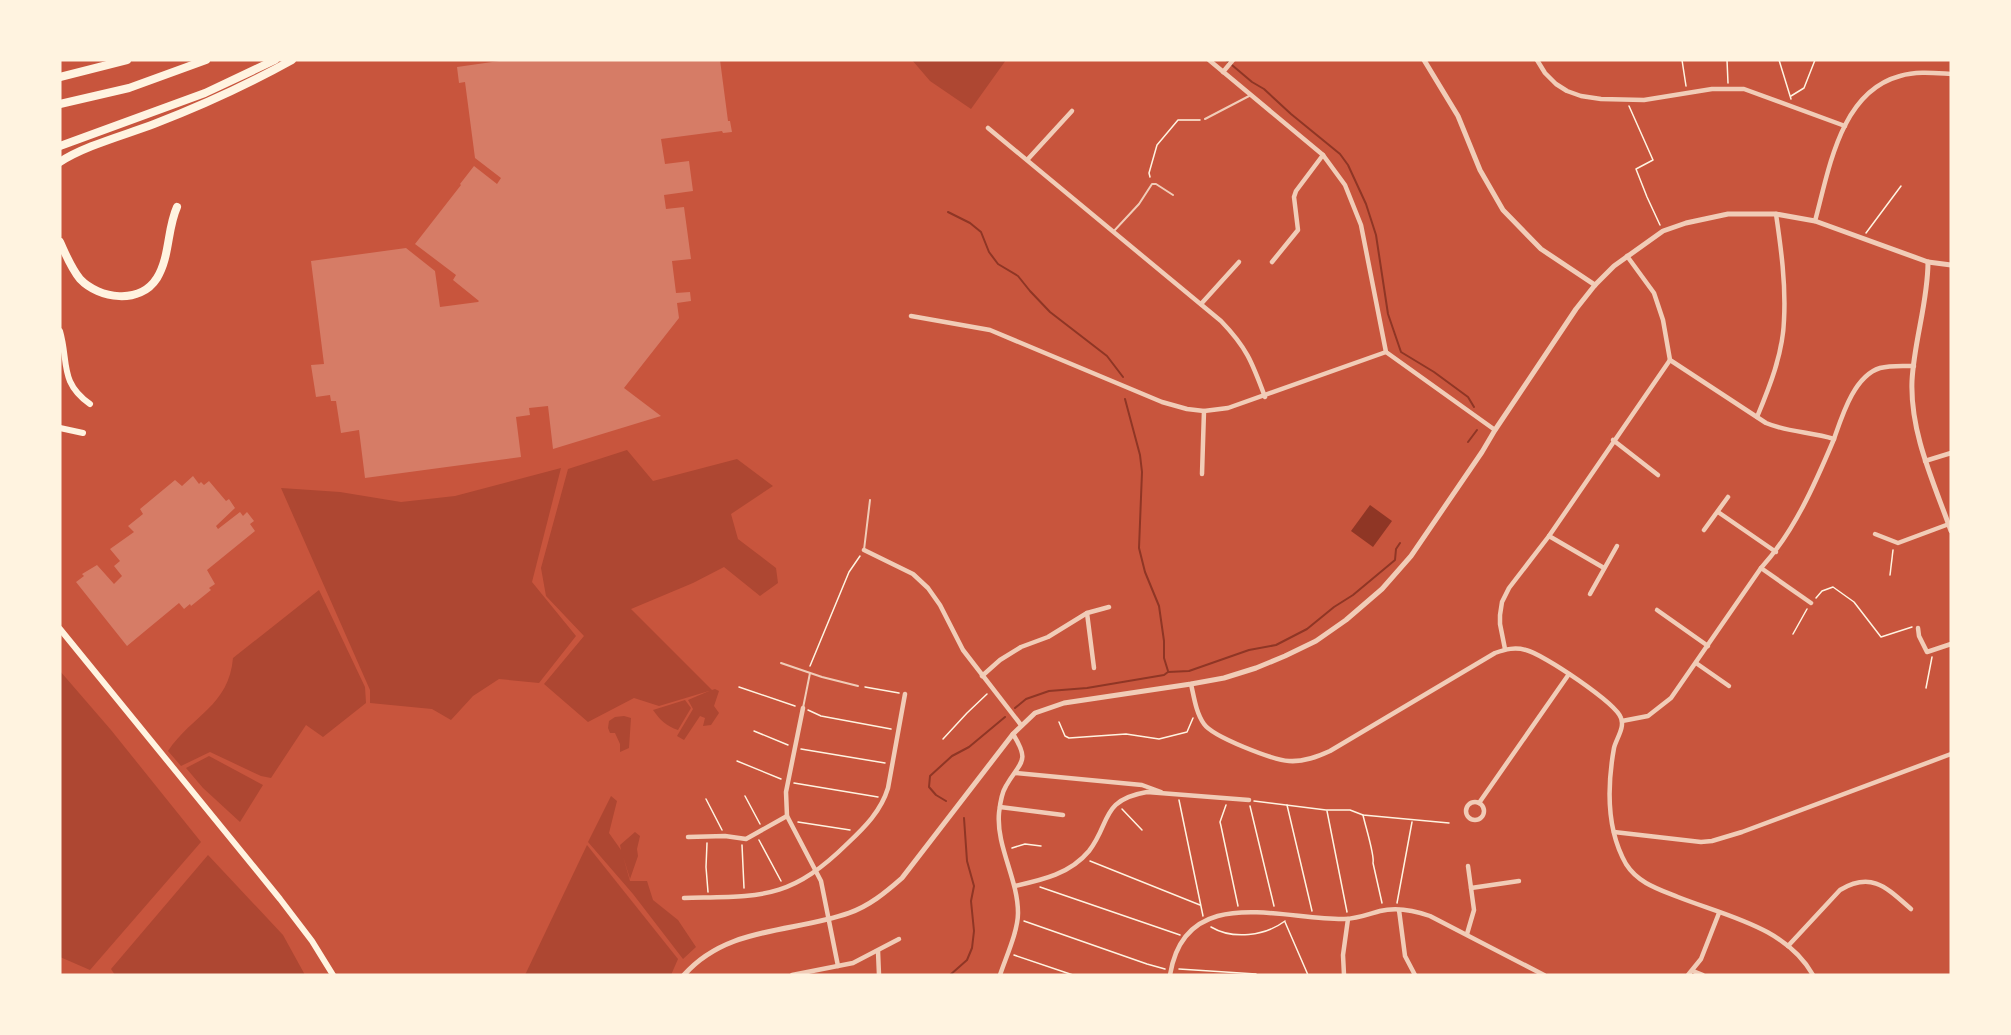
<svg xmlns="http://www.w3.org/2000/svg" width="2011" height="1035" font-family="'Fira Sans',sans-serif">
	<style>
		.green { fill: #ae4732 }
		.water { fill: #8f3625 }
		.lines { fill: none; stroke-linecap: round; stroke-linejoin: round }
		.stream { stroke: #8f3625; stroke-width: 2 }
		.building { fill: #d67c66 }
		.path { stroke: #fff3e0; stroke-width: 1.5 }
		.service { stroke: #f1ccb7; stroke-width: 2 }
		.minor { stroke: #f1ccb7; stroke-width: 4.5 }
		.tertiary { stroke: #f1ccb7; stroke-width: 5 }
		.secondary { stroke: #fff3e0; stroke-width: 6 }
		.motorway { stroke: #fff3e0; stroke-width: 8 }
	</style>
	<rect width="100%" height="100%" fill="#c8553d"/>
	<g class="green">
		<polygon points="912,60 1006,60 971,109 930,81"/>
		<polygon points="627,450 653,481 737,459 773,486 731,514 738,539 776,568 778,583 760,596 724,567 693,583 631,609 712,690 715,689 719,691 714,706 719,713 711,725 703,726 705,718 700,716 684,740 677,736 693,709 688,700 709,691 659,706 634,698 588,722 544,684 584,636 546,596 541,568 568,469"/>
		<polygon points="561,468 532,582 576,636 539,683 499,679 473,696 451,720 432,709 370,703 370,690 281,488 340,492 401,502 455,496"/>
		<path d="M319 590 365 687 366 703 323 737 306 725 271 778 261 776 210 752 181 766 168 751C192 715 229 706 233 658Z"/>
		<polygon points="60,671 111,730 201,842 90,970 60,957"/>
		<path d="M685 700 691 708 678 730C666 726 660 720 653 710Z"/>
		<polygon points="624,716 631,718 629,748 620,752 620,744 615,733 610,733 608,728 609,721 615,717"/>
		<polygon points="209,756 263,785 240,822 203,788 186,768"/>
		<polygon points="611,796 617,801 609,833 621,850 620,845 635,832 640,836 637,849 638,856 630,879 623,856 630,881 647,881 653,900 678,920 696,947 683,959 633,894 588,842"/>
		<polygon points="587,845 678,959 671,975 525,975"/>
		<polygon points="208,855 283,935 305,975 115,975 111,969"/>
	</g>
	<polygon class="water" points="1370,505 1392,521 1373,547 1351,531"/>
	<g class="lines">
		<g class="stream">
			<polyline points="1226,60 1252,82 1264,89 1291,114 1340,154 1348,165 1366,204 1376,235 1388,314 1401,352 1434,372 1468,397 1474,407"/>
			<polyline points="948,212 970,223 981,232 989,252 998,264 1018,276 1030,291 1050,312 1107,356 1123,377"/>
			<polyline points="1125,399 1140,455 1142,472 1139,548 1145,572 1159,606 1164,641 1164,658 1168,671"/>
			<polyline points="1468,442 1477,430"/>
			<polyline points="1015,708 1026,699 1049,691 1087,688 1164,675 1168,672 1189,671 1249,650 1276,645 1307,629 1334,607 1353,595 1395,560 1396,549 1400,543"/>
			<polyline points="946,801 936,795 929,787 930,776 952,756 969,747 1005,717"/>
			<polyline points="60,975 61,975"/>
			<polyline points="950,975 967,960 972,948 974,931 971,901 974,886 967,861 964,818"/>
		</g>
	</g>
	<g class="building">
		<polygon points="506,60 720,60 728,121 730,121 732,132 723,133 722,131 661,139 665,164 689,161 693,191 664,195 666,209 684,207 691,259 672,261 676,293 690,292 691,301 677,303 679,318 624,388 661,416 553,449 548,406 529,408 530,415 516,417 521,457 365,478 359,430 341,433 336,401 331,401 330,395 316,397 311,365 324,364 311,261 406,248 435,271 440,307 478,302 479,301 453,280 456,275 415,244 461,185 460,184 474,166 497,184 501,178 475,158 465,82 459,83 457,67"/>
		<polygon points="193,476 199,484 201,482 204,485 209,481 226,501 229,499 235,508 216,526 218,529 240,512 243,516 247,512 254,521 250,524 255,531 207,570 215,584 209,588 211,590 191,606 190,604 184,609 179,603 127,646 76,582 84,576 82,574 97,565 114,584 122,576 114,566 120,561 110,549 134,532 128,526 143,514 140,509 175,480 182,486"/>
	</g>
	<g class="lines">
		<g class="path">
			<polyline points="1682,60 1686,86"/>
			<polyline points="1727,60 1728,83"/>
			<polyline points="1779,60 1791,99"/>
			<polyline points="1791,96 1804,88 1815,60"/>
			<polyline points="1629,106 1653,160 1636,169 1647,197 1660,225"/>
			<polyline points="1150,177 1149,173 1157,145 1178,120 1200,120"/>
			<polyline points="1866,233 1901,186"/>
			<polyline points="1890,575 1893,550"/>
			<polyline points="1816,598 1822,591 1833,587 1854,602 1881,637 1912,627"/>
			<polyline points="1793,634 1807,609"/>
			<polyline points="810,666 849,572 860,556"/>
			<polyline points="739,687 795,706"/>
			<polyline points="865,687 899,693"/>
			<polyline points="1926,688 1932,657"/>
			<polyline points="808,710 821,716 891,729"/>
			<polyline points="1059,722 1065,736 1069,738 1126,734 1159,739 1187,732 1193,718"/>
			<polyline points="754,731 788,745"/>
			<polyline points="943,739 967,713 987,694"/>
			<polyline points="801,749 885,763"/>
			<polyline points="737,761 781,779"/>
			<polyline points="794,783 878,797"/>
			<polyline points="745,796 760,824"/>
			<polyline points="706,799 722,830"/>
			<polyline points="1179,800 1203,916"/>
			<polyline points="1254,801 1326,810 1350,810 1363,815 1449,823"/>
			<polyline points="1226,805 1220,822 1221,826 1238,906"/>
			<polyline points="1287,805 1312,911"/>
			<polyline points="1250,806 1274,906"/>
			<polyline points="1122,809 1142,830"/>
			<polyline points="1327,811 1347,912"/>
			<path d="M1363 815C1365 825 1375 856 1373 863L1382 903"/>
			<polyline points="798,822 850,830"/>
			<polyline points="759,840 781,881"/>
			<polyline points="707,843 706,867 708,892"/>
			<polyline points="742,845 744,888"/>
			<polyline points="1012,848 1025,844 1041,846"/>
			<polyline points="1090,861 1200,905"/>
			<polyline points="1040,887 1180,935"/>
			<polyline points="1397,903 1412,822"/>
			<polyline points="1024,921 1147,964 1165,969"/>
			<polyline points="1285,922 1308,975"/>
			<path d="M1211 927C1233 940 1265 936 1285 921"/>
			<polyline points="1014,955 1073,975"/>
			<polyline points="1179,969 1256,974"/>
		</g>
		<g class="service">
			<polyline points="1205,119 1251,95"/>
			<polyline points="1113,232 1139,204 1152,184 1156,184 1173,195"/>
			<polyline points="864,550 870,500"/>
			<polyline points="781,663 822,677 858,686"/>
			<polyline points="803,708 810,673"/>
		</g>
		<g class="minor">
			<polyline points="1209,60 1323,155 1345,185 1361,225 1386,352 1495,430"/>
			<polyline points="1537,60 1545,73 1556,84 1567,91 1581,96 1601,99 1644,100 1712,89 1744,89 1845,126"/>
			<polyline points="1223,72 1233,60"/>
			<path d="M988 128 1221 321C1247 348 1252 362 1265 397"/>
			<polyline points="1028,159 1072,111"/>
			<path d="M1815 221C1829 170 1840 92 1900 76 1917 71 1934 73 1951 74"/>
			<path d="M1627 256 1654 293 1663 320 1670 360 1766 423C1787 432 1811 432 1834 439 1842 416 1854 376 1880 368 1891 365 1902 366 1914 366"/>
			<polyline points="1272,262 1298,230 1294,197 1296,191 1323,155"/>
			<polyline points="1201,304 1239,262"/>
			<polyline points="911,316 990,330 1162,402 1187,409 1204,411 1228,408 1386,352"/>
			<path d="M1757 417C1770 386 1783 353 1784 320 1786 284 1781 248 1776 214"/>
			<polyline points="1613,440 1658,475"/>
			<polyline points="1925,461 1951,453"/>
			<polyline points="1202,474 1204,411"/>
			<polyline points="1718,512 1776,552"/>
			<polyline points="1704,530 1728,497"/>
			<polyline points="1875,534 1898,543 1949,524"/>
			<polyline points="1549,536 1604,568"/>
			<polyline points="864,550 913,574 928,588 940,605 963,650 1021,725"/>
			<polyline points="1761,568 1811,603"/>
			<polyline points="1590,594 1617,546"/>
			<polyline points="1657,610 1708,646"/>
			<polyline points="1087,613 1094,668"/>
			<polyline points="1918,628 1919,636 1927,652 1951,644"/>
			<polyline points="1505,649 1500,624 1500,615 1502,602 1509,588 1549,536 1670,360"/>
			<polyline points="1696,663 1729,686"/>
			<polyline points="982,676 1000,660 1021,647 1048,637 1087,613 1109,607"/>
			<path d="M1191 684C1194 697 1196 713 1204 724 1213 737 1273 760 1289 761 1304 762 1317 757 1330 751L1495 653C1506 649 1515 647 1526 650 1543 654 1616 703 1621 718 1625 728 1616 739 1614 748 1607 787 1606 829 1626 864 1638 883 1658 889 1678 897 1726 916 1786 927 1813 975"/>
			<polyline points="803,708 786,792 787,816 821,881 838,966"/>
			<path d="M1622 721 1648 716 1671 698 1761 568C1794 532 1815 484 1834 439"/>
			<polyline points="1015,773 1142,785 1161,792"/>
			<circle cx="1475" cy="811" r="9"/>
			<polyline points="1479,803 1569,674"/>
			<polyline points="1000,807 1063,815"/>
			<polyline points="1614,832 1701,842 1712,841 1742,832 1951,754"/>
			<polyline points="688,837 725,836 746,839 787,816"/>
			<path d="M1015 886C1042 880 1070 874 1089 851 1111 823 1100 800 1147 792L1249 800"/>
			<polyline points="1471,888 1519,881"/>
			<path d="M684 898C761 896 789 901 848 843 865 827 881 811 888 788L905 694"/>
			<polyline points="1399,910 1405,956 1415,975"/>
			<polyline points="1467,934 1474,910 1468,866"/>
			<path d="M1788 946 1840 890C1872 871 1887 888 1911 909"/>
			<polyline points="878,951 879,975"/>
			<polyline points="1693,971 1703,975"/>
			<polyline points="792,975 853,963 899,939"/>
			<path d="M1000 975C1006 957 1018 931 1018 913 1018 879 996 846 999 813 1000 804 1001 794 1006 786 1020 761 1031 763 1013 734"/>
			<path d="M1170 975C1185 882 1282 920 1344 919 1357 919 1369 914 1380 911 1396 907 1416 911 1430 916L1544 975"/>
			<polyline points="1344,975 1343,955 1348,919"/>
			<polyline points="1688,975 1701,959 1719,913"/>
		</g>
		<g class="tertiary">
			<polyline points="1424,60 1458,116 1480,170 1503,210 1541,249 1595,285"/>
			<path d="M1928 262C1928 302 1914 341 1912 381 1910 433 1934 483 1951 531"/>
			<path d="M684 975C727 926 792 933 849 913 869 906 885 893 902 878L1013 734 1035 713 1064 703 1191 684 1224 678 1256 668 1285 656 1316 641 1346 620 1382 589 1411 556 1482 452 1495 430 1576 309 1595 285 1614 266 1663 231 1686 223 1728 214H1776L1815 221 1928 262 1951 265"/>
		</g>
		<g class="secondary">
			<path d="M60 331C69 362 59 382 90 404"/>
			<polyline points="60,428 83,433"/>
			<polyline points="60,629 280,899 312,941 333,975"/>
		</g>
		<g class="motorway">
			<polyline points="60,77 127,60"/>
			<polyline points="60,104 129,88 206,60"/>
			<polyline points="60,146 205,93 275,60"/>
			<path d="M60 162C84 146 125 135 154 124 201 106 247 85 292 60"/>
			<path d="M60 242C66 255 71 268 80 279 99 299 140 305 157 278 170 257 167 229 177 207"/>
		</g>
	</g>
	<rect width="2011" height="1035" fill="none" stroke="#fff3e0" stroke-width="123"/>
</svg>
